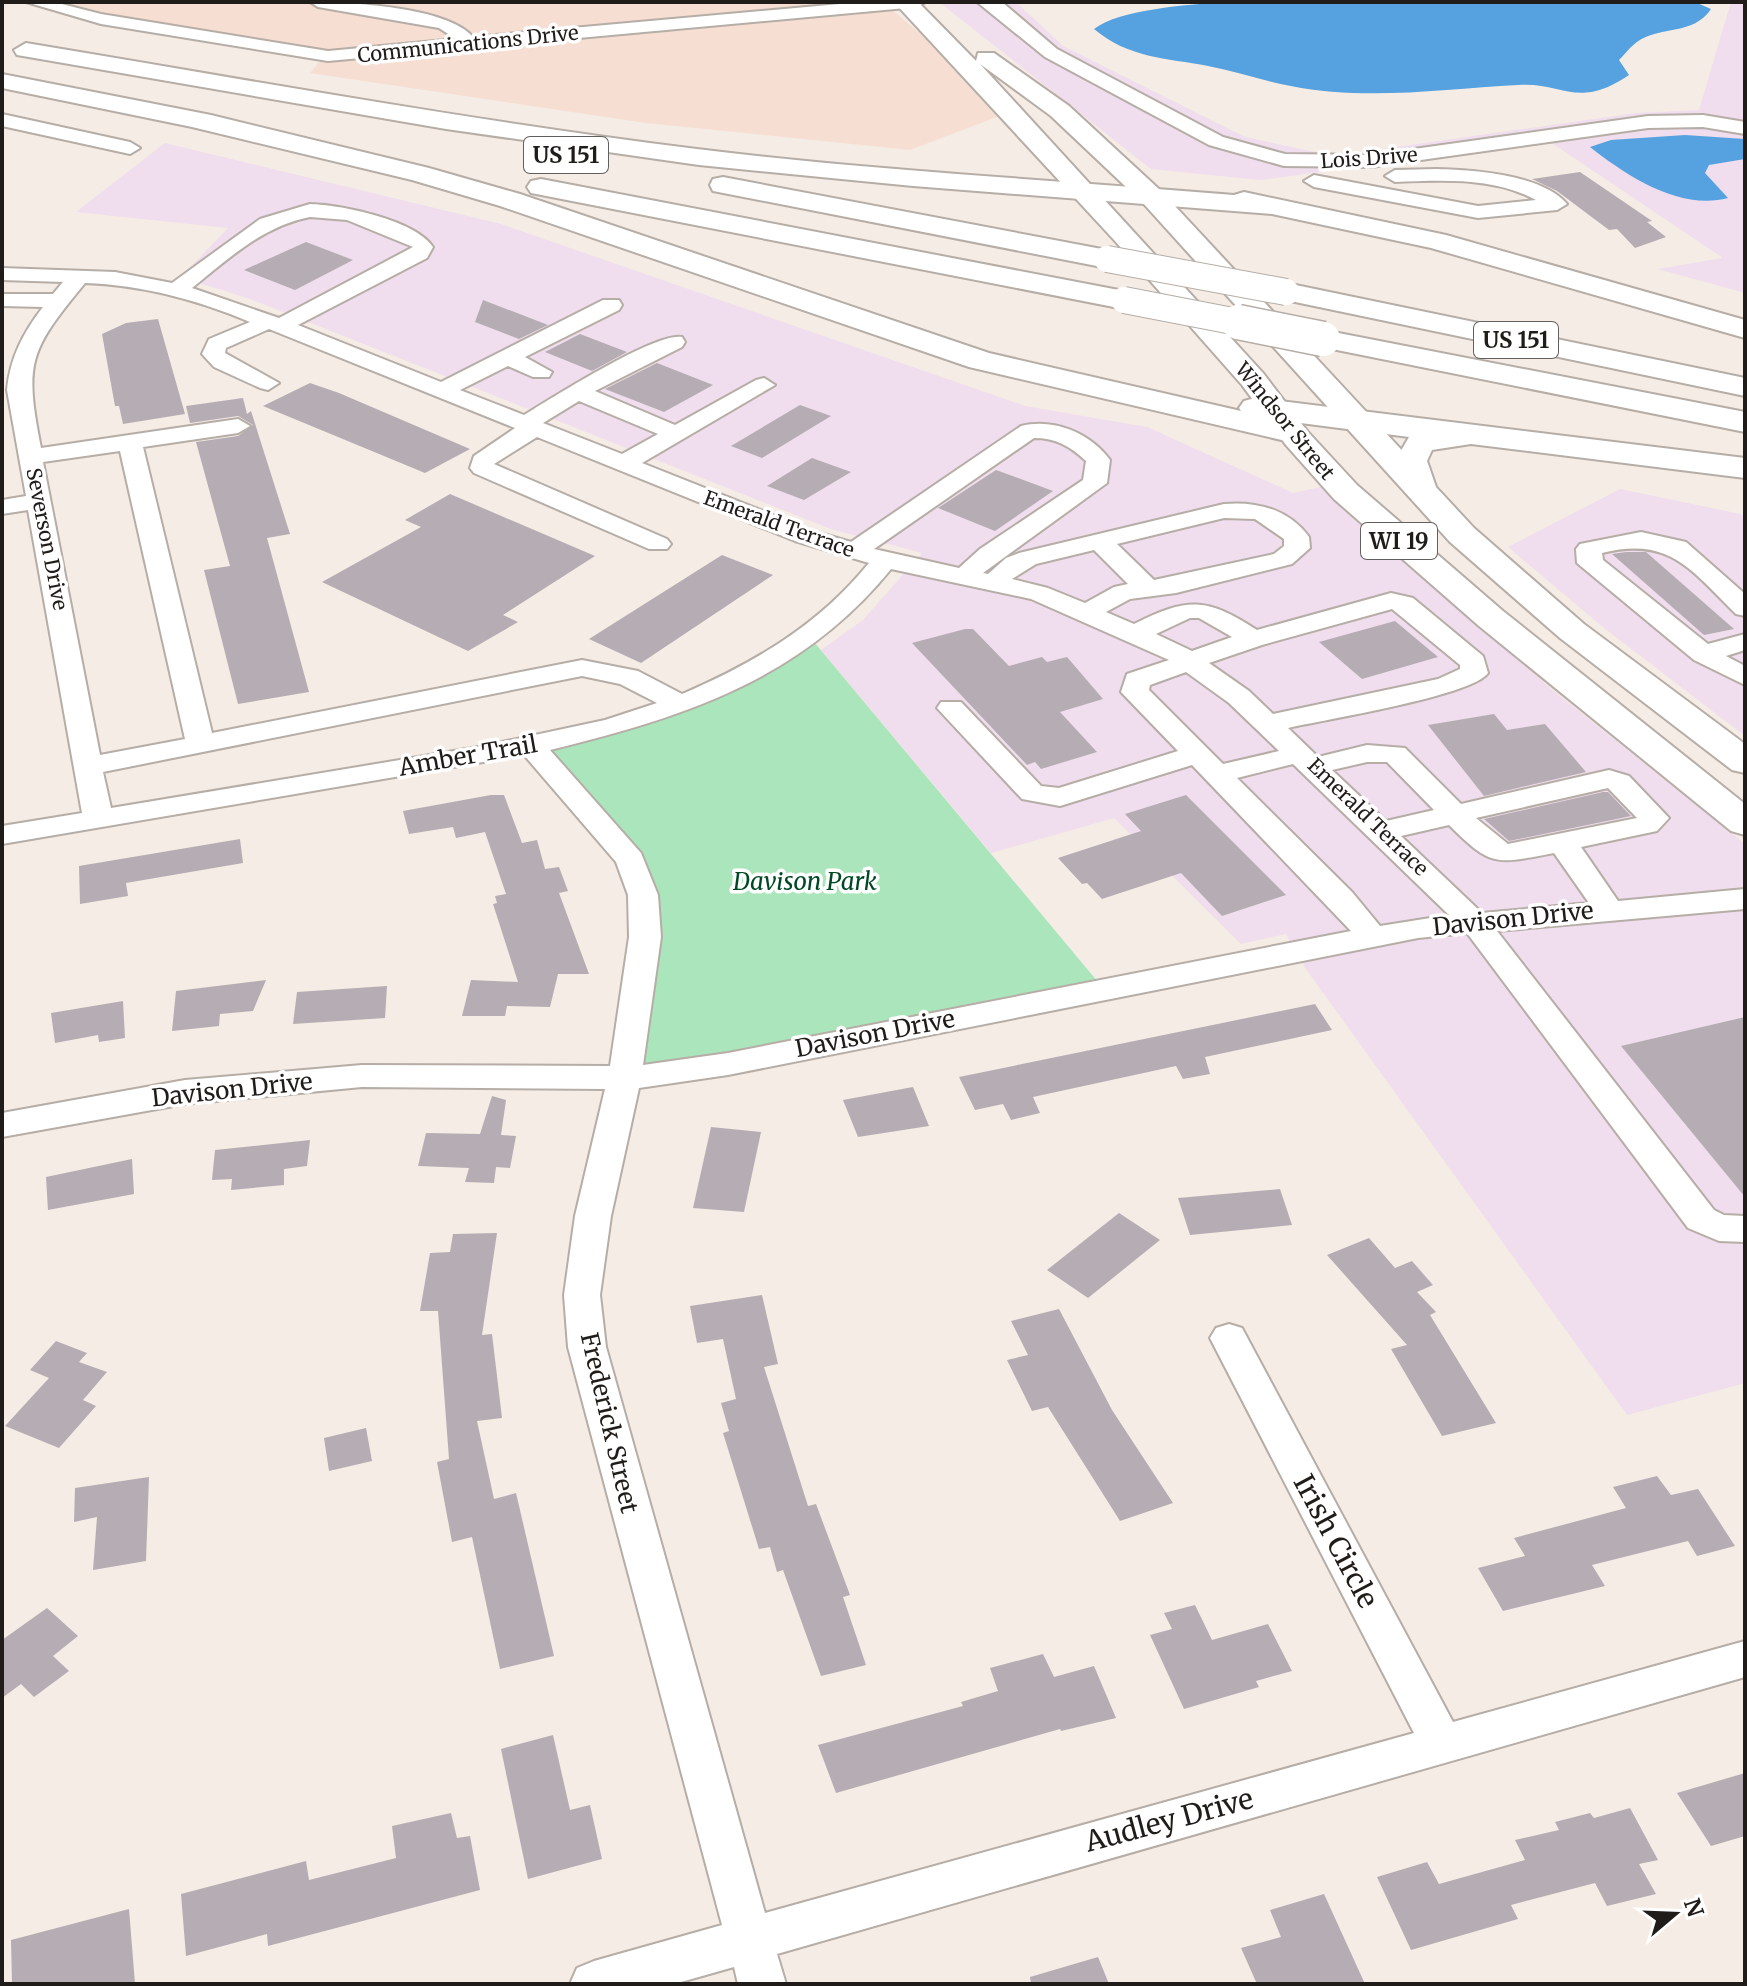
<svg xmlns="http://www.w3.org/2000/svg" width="1747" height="1986" font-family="Merriweather,serif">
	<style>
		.commercial { fill: #f0dded }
		.industrial { fill: #f6ded3 }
		.green { fill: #abe5bc }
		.water { fill: #56a2e0 }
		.building { fill: #b5adb3 }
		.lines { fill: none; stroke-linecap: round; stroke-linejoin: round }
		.minor-casing { stroke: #b5ada6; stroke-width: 4 }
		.major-casing { stroke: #b5ada6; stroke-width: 4 }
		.highway-casing { stroke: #b5ada6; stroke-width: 4 }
		.minor { fill: #fff; fill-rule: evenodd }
		.major { fill: #fff; fill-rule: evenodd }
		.highway { fill: #fff; fill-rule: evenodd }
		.highway-bridge-far1-casing { stroke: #b5ada6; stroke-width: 28; stroke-linecap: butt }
		.highway-bridge-casing { stroke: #b5ada6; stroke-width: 37; stroke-linecap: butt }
		.highway-bridge-far1 { stroke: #fff; stroke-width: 26 }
		.highway-bridge { stroke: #fff; stroke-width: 34 }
		.labels { text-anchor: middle; stroke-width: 7; stroke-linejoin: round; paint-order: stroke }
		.far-street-label { font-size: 20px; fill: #1f1c19; stroke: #fff }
		.shield { fill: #fff; stroke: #62605e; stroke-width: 2 }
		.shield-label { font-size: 22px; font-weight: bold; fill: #1f1c19 }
		.street-label { font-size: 24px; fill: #1f1c19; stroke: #fff }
		.park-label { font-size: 24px; font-style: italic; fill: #014925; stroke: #fff }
		.near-street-label { font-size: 28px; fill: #1f1c19; stroke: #fff }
	</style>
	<rect width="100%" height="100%" fill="#f5ece5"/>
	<g class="commercial">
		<polygon points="939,2 1016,2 1063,46 1245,137 1319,153 1354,153 1636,113 1699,110 1731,2 1745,2 1745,293 1658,269 1723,258 1549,141 1260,180 1151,169"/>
		<polygon points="165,143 501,224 1025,406 1147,427 1293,493 1330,485 1387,543 1550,688 1745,844 1745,1383 1627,1415 1306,969 1286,934 1241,944 1114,818 991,853 821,650 863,620 922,553 831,529 253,300 181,277 228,228 76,212"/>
		<polygon points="1620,489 1745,515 1745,736 1604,628 1508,547"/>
	</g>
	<polygon class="industrial" points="53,2 883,2 958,66 1002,115 910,150 646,123 310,73 327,53 100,14"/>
	<polygon class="green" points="809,636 1103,988 625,1077 643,895 531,746 680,704"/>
	<g class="water">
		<path d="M1222 2H1695L1711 9C1693 36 1661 25 1637 42 1631 46 1625 54 1619 60L1629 75C1577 110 1564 82 1518 85 1444 89 1365 101 1291 86 1263 81 1236 71 1208 66 1166 58 1128 58 1094 29 1120 9 1188 5 1222 2Z"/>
		<path d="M1685 135 1745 139V159L1709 165 1705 173 1728 198C1680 211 1627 176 1590 147L1611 140Z"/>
	</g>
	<g class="building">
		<polygon points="1580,172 1652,221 1647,222 1666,237 1635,248 1617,229 1609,230 1557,191 1532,179"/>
		<polygon points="306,242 353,260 295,290 244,270"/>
		<polygon points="483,300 548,325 519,339 475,322"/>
		<polygon points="158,319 185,414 123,424 119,406 115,406 102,334 126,323"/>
		<polygon points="580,334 627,352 592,371 545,352"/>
		<polygon points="657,363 713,385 664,412 605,389"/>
		<polygon points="310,383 339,393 470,449 425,473 263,406"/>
		<polygon points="243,398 247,414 251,411 290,534 267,538 309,692 238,704 204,570 230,566 196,442 238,436 253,425 238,416 190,423 186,406"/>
		<polygon points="800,405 831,416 762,458 731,446"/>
		<polygon points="812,458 851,472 804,500 767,486"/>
		<polygon points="996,470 1053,491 995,531 938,508"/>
		<polygon points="450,494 595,556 503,615 518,622 468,651 322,582 421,527 405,520"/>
		<polygon points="1626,552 1646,552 1734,629 1704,635 1612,554"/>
		<polygon points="722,555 773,575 641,663 589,639"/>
		<polygon points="1395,621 1438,657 1362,679 1319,642"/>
		<polygon points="965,629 973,629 1009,666 1042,657 1047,662 1067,657 1103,699 1060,712 1097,752 1041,769 1035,762 1027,765 912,643"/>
		<polygon points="1494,714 1507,730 1545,724 1586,772 1484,796 1428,725"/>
		<polygon points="1603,792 1608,792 1631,816 1509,841 1484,819"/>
		<polygon points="491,795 504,795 522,843 537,840 545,869 559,867 568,891 559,893 589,974 558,974 550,1007 507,1006 505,1016 462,1016 471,980 518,982 493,904 497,903 495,896 506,894 485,832 456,838 453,827 409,834 403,811"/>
		<polygon points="1186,795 1286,895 1222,916 1181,873 1102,899 1087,883 1082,884 1058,858 1141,831 1125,814"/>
		<polygon points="240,839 243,863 126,883 128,896 80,904 79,866"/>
		<polygon points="266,980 253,1011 220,1014 219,1026 172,1031 176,991"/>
		<polygon points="387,986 385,1018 293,1024 297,992"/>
		<polygon points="123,1001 125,1038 99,1042 98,1035 55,1043 51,1013"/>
		<polygon points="1315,1004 1332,1030 1205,1057 1210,1074 1183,1079 1176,1066 1033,1097 1040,1113 1011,1120 1003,1104 975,1110 959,1077"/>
		<polygon points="1745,1017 1745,1197 1621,1046"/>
		<polygon points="913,1087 929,1126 858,1137 843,1100"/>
		<polygon points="492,1096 506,1100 501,1135 516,1136 510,1168 496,1167 494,1183 465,1182 469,1168 418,1166 426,1133 480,1134"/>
		<polygon points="711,1127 761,1132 744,1212 693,1208"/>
		<polygon points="310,1140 307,1166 284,1169 284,1185 231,1190 232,1179 212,1180 215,1150"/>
		<polygon points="132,1159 134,1194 48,1210 46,1177"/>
		<polygon points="1280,1189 1292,1225 1190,1235 1178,1198"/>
		<polygon points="1119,1213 1160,1240 1088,1298 1047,1270"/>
		<polygon points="497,1233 482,1335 492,1334 502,1418 477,1421 494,1499 516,1493 554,1656 500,1669 472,1537 452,1542 437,1462 449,1459 438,1311 420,1311 430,1253 450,1252 453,1234"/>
		<polygon points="1369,1238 1395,1268 1412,1261 1433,1285 1417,1292 1436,1312 1430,1315 1496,1423 1442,1436 1391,1349 1407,1345 1327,1255"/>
		<polygon points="762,1295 778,1364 764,1367 808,1506 816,1504 850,1595 843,1597 866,1665 821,1676 783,1570 777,1572 770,1547 759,1549 723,1433 729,1431 721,1403 736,1399 723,1339 697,1343 690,1306"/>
		<polygon points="1059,1309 1112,1410 1173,1503 1120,1521 1048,1407 1032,1411 1007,1360 1028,1355 1011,1321"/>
		<polygon points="56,1341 87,1353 79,1362 107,1372 83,1400 96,1406 59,1448 5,1426 49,1378 30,1370"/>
		<polygon points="366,1428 372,1461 329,1471 324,1438"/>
		<polygon points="1657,1476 1671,1495 1698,1489 1735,1546 1697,1556 1688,1541 1592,1565 1605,1586 1503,1611 1478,1568 1525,1556 1514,1538 1626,1508 1613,1487"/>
		<polygon points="149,1477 146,1561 93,1570 97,1517 74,1522 75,1488"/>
		<polygon points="1195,1605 1212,1640 1268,1624 1292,1671 1256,1681 1259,1687 1184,1709 1150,1635 1172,1629 1164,1613"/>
		<polygon points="47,1608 78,1636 53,1656 69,1671 34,1697 21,1684 2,1698 2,1640"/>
		<polygon points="1043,1654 1054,1677 1094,1666 1116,1718 1061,1731 1060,1729 836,1793 818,1745 963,1706 961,1702 998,1691 990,1668"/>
		<polygon points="553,1735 570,1810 590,1805 602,1859 528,1879 501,1749"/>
		<polygon points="1745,1773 1745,1836 1711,1846 1677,1793"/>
		<polygon points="1630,1808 1658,1860 1639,1864 1656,1894 1607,1906 1595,1883 1511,1905 1518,1919 1411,1950 1377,1877 1427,1862 1439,1884 1525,1860 1515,1840 1559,1830 1555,1822 1590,1813 1594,1818"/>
		<polygon points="451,1813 457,1838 470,1836 480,1890 268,1946 267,1934 186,1956 181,1894 306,1861 309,1880 396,1858 392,1826"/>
		<polygon points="1324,1894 1365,1984 1257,1984 1241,1948 1281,1937 1270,1910"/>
		<polygon points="129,1909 135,1984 12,1984 11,1940"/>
		<polygon points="1098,1957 1109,1984 1031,1984 1030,1977"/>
	</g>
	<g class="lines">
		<defs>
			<g id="minor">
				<path d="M26 2H54L101 14 328 51 456 39 439 28 318 7 310 2C349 2 448 7 473 37L862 2H925L917 7 328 61 101 24Z"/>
				<polygon points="977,2 1002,2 1057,49 1223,137 1285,154 1371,155 1648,116 1703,115 1745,122 1745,134 1703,127 1648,128 1371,167 1284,166 1209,145 1045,57"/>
				<polygon points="2,114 130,142 140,148 130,154 2,126"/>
				<path d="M1437 169C1473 170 1542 174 1567 204L1557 210 1478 218 1314 187 1304 181 1314 175 1478 206 1536 200C1494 177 1442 180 1395 182L1385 176 1395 170Z"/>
				<path d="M310 204C342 205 415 220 433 247L427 258 298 325 441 382 603 300H619L622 305 619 310 525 357 552 372 549 377H533L508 366 460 390 524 415C550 399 657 331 682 337L685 342 682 347 595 391 675 425 756 380 764 378 775 385 642 463 813 531 851 542 1021 426C1054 418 1090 433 1110 460L1107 483 983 573 988 574 1006 558 1019 553 1224 504C1256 501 1289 509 1309 537L1310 548 1292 564 1176 593 1130 599 1106 612 1134 624C1188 597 1206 597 1257 630L1391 593 1413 598 1483 656 1488 673C1472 696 1322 720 1288 728L1318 757 1367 745 1405 748 1461 804 1609 770 1629 776 1669 818 1657 831 1581 847 1618 901 1745 889V909L1497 931 1714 1210 1724 1215 1745 1216V1242L1719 1241 1688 1228 1467 933 1418 938 728 1075 639 1088 611 1216 600 1295 606 1347 765 1913 1414 1733 1210 1338 1216 1328 1229 1324 1242 1328 1453 1722 1745 1641V1677L777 1954 786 1984H738L734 1967 674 1984H570L577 1968 594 1961 722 1925 568 1347 564 1295 575 1216 605 1089 362 1087 185 1104 2 1137V1113L185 1080 362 1065 610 1066 629 937 628 895 616 862 524 755 2 844V826L82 813 28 510 2 514V500L26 496 7 390C10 358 23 333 43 307L2 306V294H53L63 282 2 280V268L115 272 172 283 260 219ZM310 217 347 220 413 247 279 318 192 288C228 259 263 226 310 217ZM85 283C142 285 198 300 250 322L209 339 202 354 214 367 260 388 268 390 279 383 225 353 226 348 269 329 515 428 474 456 470 468 474 473 649 549H667L671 544 667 539 494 464 537 437 795 541 869 563C819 625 754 663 682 694L638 671 582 660 212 733 143 447 238 433 250 426 238 419 41 448C24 362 29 351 85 283ZM579 401 658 434 622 454 543 423ZM1034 438C1056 438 1070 446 1086 461L1083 480 980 549 959 568 874 549ZM120 451 185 739 100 755 43 462ZM1224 518 1255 519 1284 539V546L1274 554 1154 580 1117 544ZM1094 550 1128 584 1114 587 1085 603 1048 588 1012 579 1036 564ZM891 569 1031 599 1169 660 1127 674 1121 692 1178 751 1059 788 1041 786 961 702H941L937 708 1022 799 1060 806 1192 765 1351 931 728 1053 643 1065 661 937 658 895 641 853 550 750C684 717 801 680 891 569ZM1392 609 1460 665V669L1438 679 1273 714 1249 691 1209 663 1262 645ZM1190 618H1199L1232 637 1192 651 1156 634ZM1186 672 1229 703 1279 751 1223 764 1149 690 1150 685ZM582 676 620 684 657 703 605 720 484 746 111 808 103 772ZM1367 762H1387L1434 810 1386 821 1332 770ZM1293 764 1449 915 1380 926 1352 892 1237 778ZM1608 788 1637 818 1508 844 1476 818ZM1449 825C1492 868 1496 864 1554 853L1589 903 1482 913 1401 836Z"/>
				<path d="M1641 532 1686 542 1745 594V616L1736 614C1691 570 1670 536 1602 553L1603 560 1708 644 1745 634V650L1726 656 1745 666V685L1694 660 1577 563 1576 549 1580 544Z"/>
			</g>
			<polygon id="major" points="894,2 918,2 976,61 978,53 994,53 1069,106 1161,191 1474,528 1584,624 1745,744 1745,773 1732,770 1560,638 1450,542 1143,203 1051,116 980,64 1263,373 1308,432 1357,485 1503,611 1745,804 1745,835 1731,831 1479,626 1334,499 1286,445 1242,385 1115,241"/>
			<g id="highway">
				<path d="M26 43C249 80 472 121 697 149 875 171 1055 180 1234 195L1244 192 1446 235 1745 320V338L1431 248 1272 214 913 186 699 165 446 129 17 55 14 50Z"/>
				<polygon points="2,74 211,115 429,168 520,194 989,353 1241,411 1239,408 1244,401 1255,398 1745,458 1745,478 1471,444 1432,450 1427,461 1436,487 1431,494 1419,497 1407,494 1395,461 1409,437 1285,421 1301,425 1306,432 1301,439 1290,442 969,367 500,206 412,180 192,127 2,88"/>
				<polygon points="723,177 1107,250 1117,253 1121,259 1117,265 1107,268 713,191 710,185 713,179"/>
				<polygon points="541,179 1124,291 1134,294 1139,300 1134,306 1124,309 531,193 527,187 531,181"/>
				<polygon points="1286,283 1745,378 1745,396 1276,298 1271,292 1276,286"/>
				<polygon points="1323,330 1745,412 1745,432 1312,345 1308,339 1312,333"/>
			</g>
		</defs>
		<use href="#minor" class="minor-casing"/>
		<use href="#major" class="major-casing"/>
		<use href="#highway" class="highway-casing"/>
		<use href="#minor" class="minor"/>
		<use href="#major" class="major"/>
		<use href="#highway" class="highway"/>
		<defs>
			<g id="highway-bridge-far1">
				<polyline points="1107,259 1286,292"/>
				<polyline points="1124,300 1248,324"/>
			</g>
			<polyline id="highway-bridge" points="1238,322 1323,339"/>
		</defs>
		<use href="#highway-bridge-far1" class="highway-bridge-far1-casing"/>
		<use href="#highway-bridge" class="highway-bridge-casing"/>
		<use href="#highway-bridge-far1" class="highway-bridge-far1"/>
		<use href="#highway-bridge" class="highway-bridge"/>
	</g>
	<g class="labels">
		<g class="far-street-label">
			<text transform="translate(468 44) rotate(-6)" y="7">Communications Drive</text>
			<text transform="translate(1369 158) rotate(-4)" y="7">Lois Drive</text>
			<text transform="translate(1285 421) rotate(51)" y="7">Windsor Street</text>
			<text transform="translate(779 524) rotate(20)" y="7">Emerald Terrace</text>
			<text transform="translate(47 539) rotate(79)" y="7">Severson Drive</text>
			<text transform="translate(1368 817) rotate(44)" y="7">Emerald Terrace</text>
		</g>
		<g class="shield">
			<rect x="524" y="137" width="84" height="36" rx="6"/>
			<rect x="1474" y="322" width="84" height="36" rx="6"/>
			<rect x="1361" y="523" width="76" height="36" rx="6"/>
		</g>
		<g class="shield-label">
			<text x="566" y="163">US 151</text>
			<text x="1516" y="348">US 151</text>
			<text x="1399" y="549">WI 19</text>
		</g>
		<g class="street-label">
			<text transform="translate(468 756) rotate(-10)" y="8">Amber Trail</text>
			<text transform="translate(1513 919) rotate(-6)" y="8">Davison Drive</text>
			<text transform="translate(875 1034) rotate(-11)" y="8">Davison Drive</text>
			<text transform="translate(232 1090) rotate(-6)" y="8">Davison Drive</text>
			<text transform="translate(609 1423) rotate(77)" y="8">Frederick Street</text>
		</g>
		<g class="park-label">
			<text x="805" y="890">Davison Park</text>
		</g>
		<g class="near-street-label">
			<text transform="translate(1336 1541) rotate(62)" y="10">Irish Circle</text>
			<text transform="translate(1169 1820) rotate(-15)" y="10">Audley Drive</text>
		</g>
	</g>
	<rect width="1747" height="1986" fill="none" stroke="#1f1c19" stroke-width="8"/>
	<g transform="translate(1675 1914) rotate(71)" stroke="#ffffff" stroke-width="6" paint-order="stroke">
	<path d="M0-6L14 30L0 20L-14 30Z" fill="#1f1c19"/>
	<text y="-12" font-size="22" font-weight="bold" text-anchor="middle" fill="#1f1c19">N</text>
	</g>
</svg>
